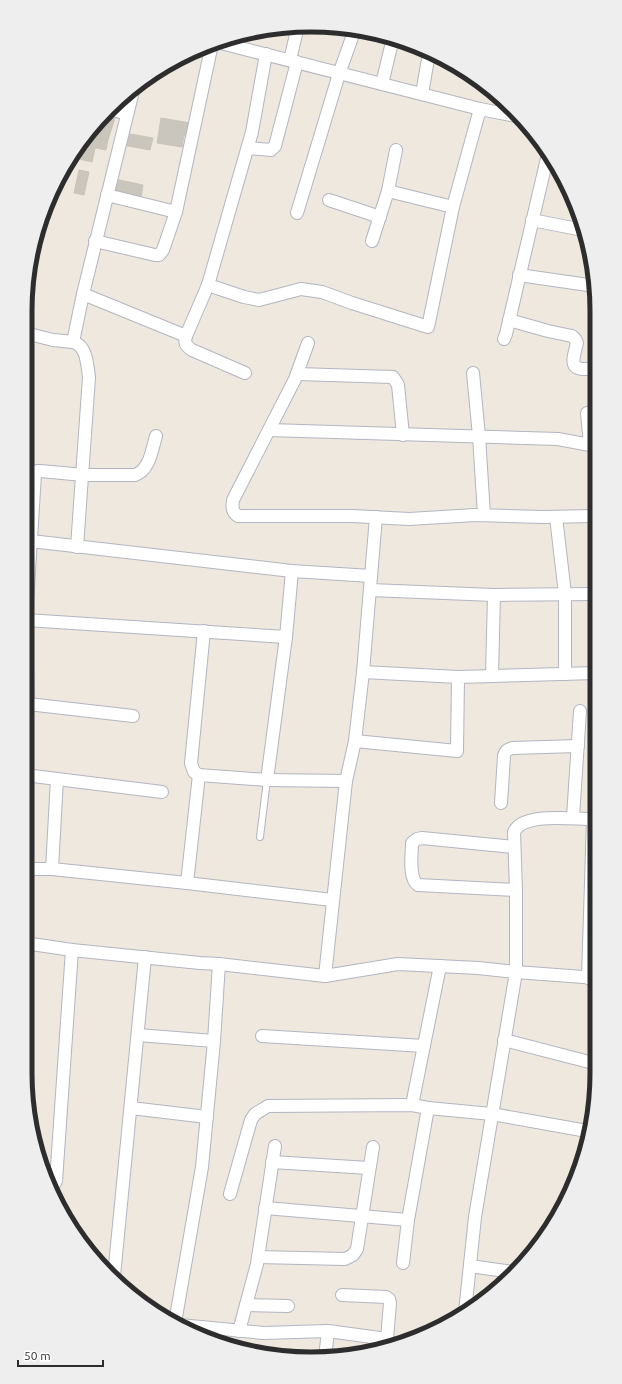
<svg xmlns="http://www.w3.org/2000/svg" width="622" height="1384" font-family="Ubuntu,sans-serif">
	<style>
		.building { fill: #cac6bd; stroke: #cac4b8 }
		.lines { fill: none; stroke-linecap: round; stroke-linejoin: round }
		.lane-casing { stroke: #b3b5c0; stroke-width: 8 }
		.street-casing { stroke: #b3b5c0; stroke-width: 14 }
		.lane { stroke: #fff; stroke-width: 6 }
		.street { stroke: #fff; stroke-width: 12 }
		.rim { fill: none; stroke: #2d2d2d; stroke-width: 5 }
	</style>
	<rect width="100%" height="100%" fill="#eee8df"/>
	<g class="building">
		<polygon points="107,112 115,114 114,121 101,118"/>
		<polygon points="101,118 114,121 108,140 87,135"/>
		<polygon points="161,118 190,123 188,135 184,135 182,147 157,143"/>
		<polygon points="125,133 153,138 150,150 123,145"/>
		<polygon points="87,135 108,140 106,150 82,145 83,140"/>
		<polygon points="82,145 95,148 92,162 79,159"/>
		<polygon points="79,170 89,172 84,195 74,193"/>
		<polygon points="115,179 143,185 141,198 112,192"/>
	</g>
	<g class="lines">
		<defs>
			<polyline id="lane" points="260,837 267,780"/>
			<g id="street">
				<polyline points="217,42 480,109"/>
				<polyline points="290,60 298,26"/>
				<polyline points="382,84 393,38"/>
				<polyline points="422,94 429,53"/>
				<polyline points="110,109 127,114"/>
				<polyline points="248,148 271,150 275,146 297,62"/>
				<polyline points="388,191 453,207"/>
				<polyline points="107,195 176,212 212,44"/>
				<polyline points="329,200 380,217"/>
				<polyline points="297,213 339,74 355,29"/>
				<polyline points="532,220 583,230"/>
				<polyline points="95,241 155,255 159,255 163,250 176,212"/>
				<polyline points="372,241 388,191 396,150"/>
				<polyline points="519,275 595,286"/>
				<polyline points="208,285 252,132 266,54"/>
				<polyline points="592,285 594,272"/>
				<polyline points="83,294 134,87"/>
				<path d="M509 320 548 331 572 336 575 339 577 343C572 363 568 372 595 368"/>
				<polyline points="25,333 53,340 73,342 83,294 186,336"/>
				<polyline points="504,339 506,334 548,154"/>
				<path d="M73 342C87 346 87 364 89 377L77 547"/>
				<path d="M308 343 295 379 233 500C232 507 232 512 238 516H352L409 519 475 515 542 517 595 516"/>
				<path d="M245 373 192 350C186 346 184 343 186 336L208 285 244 297 259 300 301 289 322 292 352 303 428 327 453 207 480 109 516 116"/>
				<polyline points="473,373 479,436 484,515"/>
				<polyline points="297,374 393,377 398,385 403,435"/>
				<polyline points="587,413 590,445"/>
				<polyline points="269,430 558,439 590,445 595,444"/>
				<polyline points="556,517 565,594 565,674"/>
				<polyline points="31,541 292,571 371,576"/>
				<polyline points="370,590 494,595 596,594"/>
				<polyline points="26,620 286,637 292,571"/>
				<polyline points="204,631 191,763 194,772 199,775 267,780 286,637"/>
				<polyline points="363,672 458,677"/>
				<polyline points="492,675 494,595"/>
				<polyline points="28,704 133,716"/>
				<path d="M25 737 28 704 26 620 35 474 37 471H41L83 475H135C150 470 152 449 156 436"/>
				<polyline points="355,741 457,751 458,677 596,673"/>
				<polyline points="25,775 162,792"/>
				<polyline points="267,780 346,781"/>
				<path d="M501 803 504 756C505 751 507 750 512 748L578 746"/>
				<polyline points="573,817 580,711"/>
				<path d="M596 819C576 820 524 811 514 832L516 890V972L597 978"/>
				<path d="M514 847 422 838 417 839 412 843C412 854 408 878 418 885L516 890"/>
				<polyline points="25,869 52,869 187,883 332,900"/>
				<polyline points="52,869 57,779"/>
				<polyline points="187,883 199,775"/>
				<polyline points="25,943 72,950 200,963 219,964 325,976 398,964 478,968 516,972 475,1217 465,1312"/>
				<polyline points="325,976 346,781 355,741 363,672 376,517"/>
				<polyline points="588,978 593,819"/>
				<polyline points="138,1035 214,1041"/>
				<polyline points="262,1036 424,1046"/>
				<polyline points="504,1040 597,1064"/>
				<polyline points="412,1105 440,966"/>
				<polyline points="131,1108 207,1117"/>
				<polyline points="272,1162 369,1168"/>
				<polyline points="51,1189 56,1181 72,950"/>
				<polyline points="230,1194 251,1120 255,1114 268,1106 412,1105 428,1108 492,1114 587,1131"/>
				<polyline points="265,1208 408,1220"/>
				<polyline points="258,1257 345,1259 353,1255 357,1249 373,1147"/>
				<polyline points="403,1263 408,1220 428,1108"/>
				<polyline points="470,1266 513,1272"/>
				<polyline points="114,1276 145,957"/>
				<polyline points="342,1295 386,1297 389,1299 390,1303 387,1339"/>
				<polyline points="246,1305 288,1306"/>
				<polyline points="175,1323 202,1167 214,1041 219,964"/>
				<polyline points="180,1325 263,1333 328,1331 387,1339 387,1346"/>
				<polyline points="239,1331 257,1264 275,1146"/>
				<polyline points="325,1358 328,1331"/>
			</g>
		</defs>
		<use href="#lane" class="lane-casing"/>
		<use href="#street" class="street-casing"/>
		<use href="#lane" class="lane"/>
		<use href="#street" class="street"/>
	</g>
	<path d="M0 0H622V1384H0ZM311 32H311A279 279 0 0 1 590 311V1073A279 279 0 0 1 311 1352H311A279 279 0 0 1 32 1073V311A279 279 0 0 1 311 32Z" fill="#eee" fill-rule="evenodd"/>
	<path class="rim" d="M311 32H311A279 279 0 0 1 590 311V1073A279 279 0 0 1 311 1352H311A279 279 0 0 1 32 1073V311A279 279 0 0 1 311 32Z"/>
	<path d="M18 1360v6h85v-6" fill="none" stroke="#2d2d2d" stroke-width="2"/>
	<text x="24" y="1360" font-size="12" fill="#2d2d2d" stroke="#ffffff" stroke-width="3" paint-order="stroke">50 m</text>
</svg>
